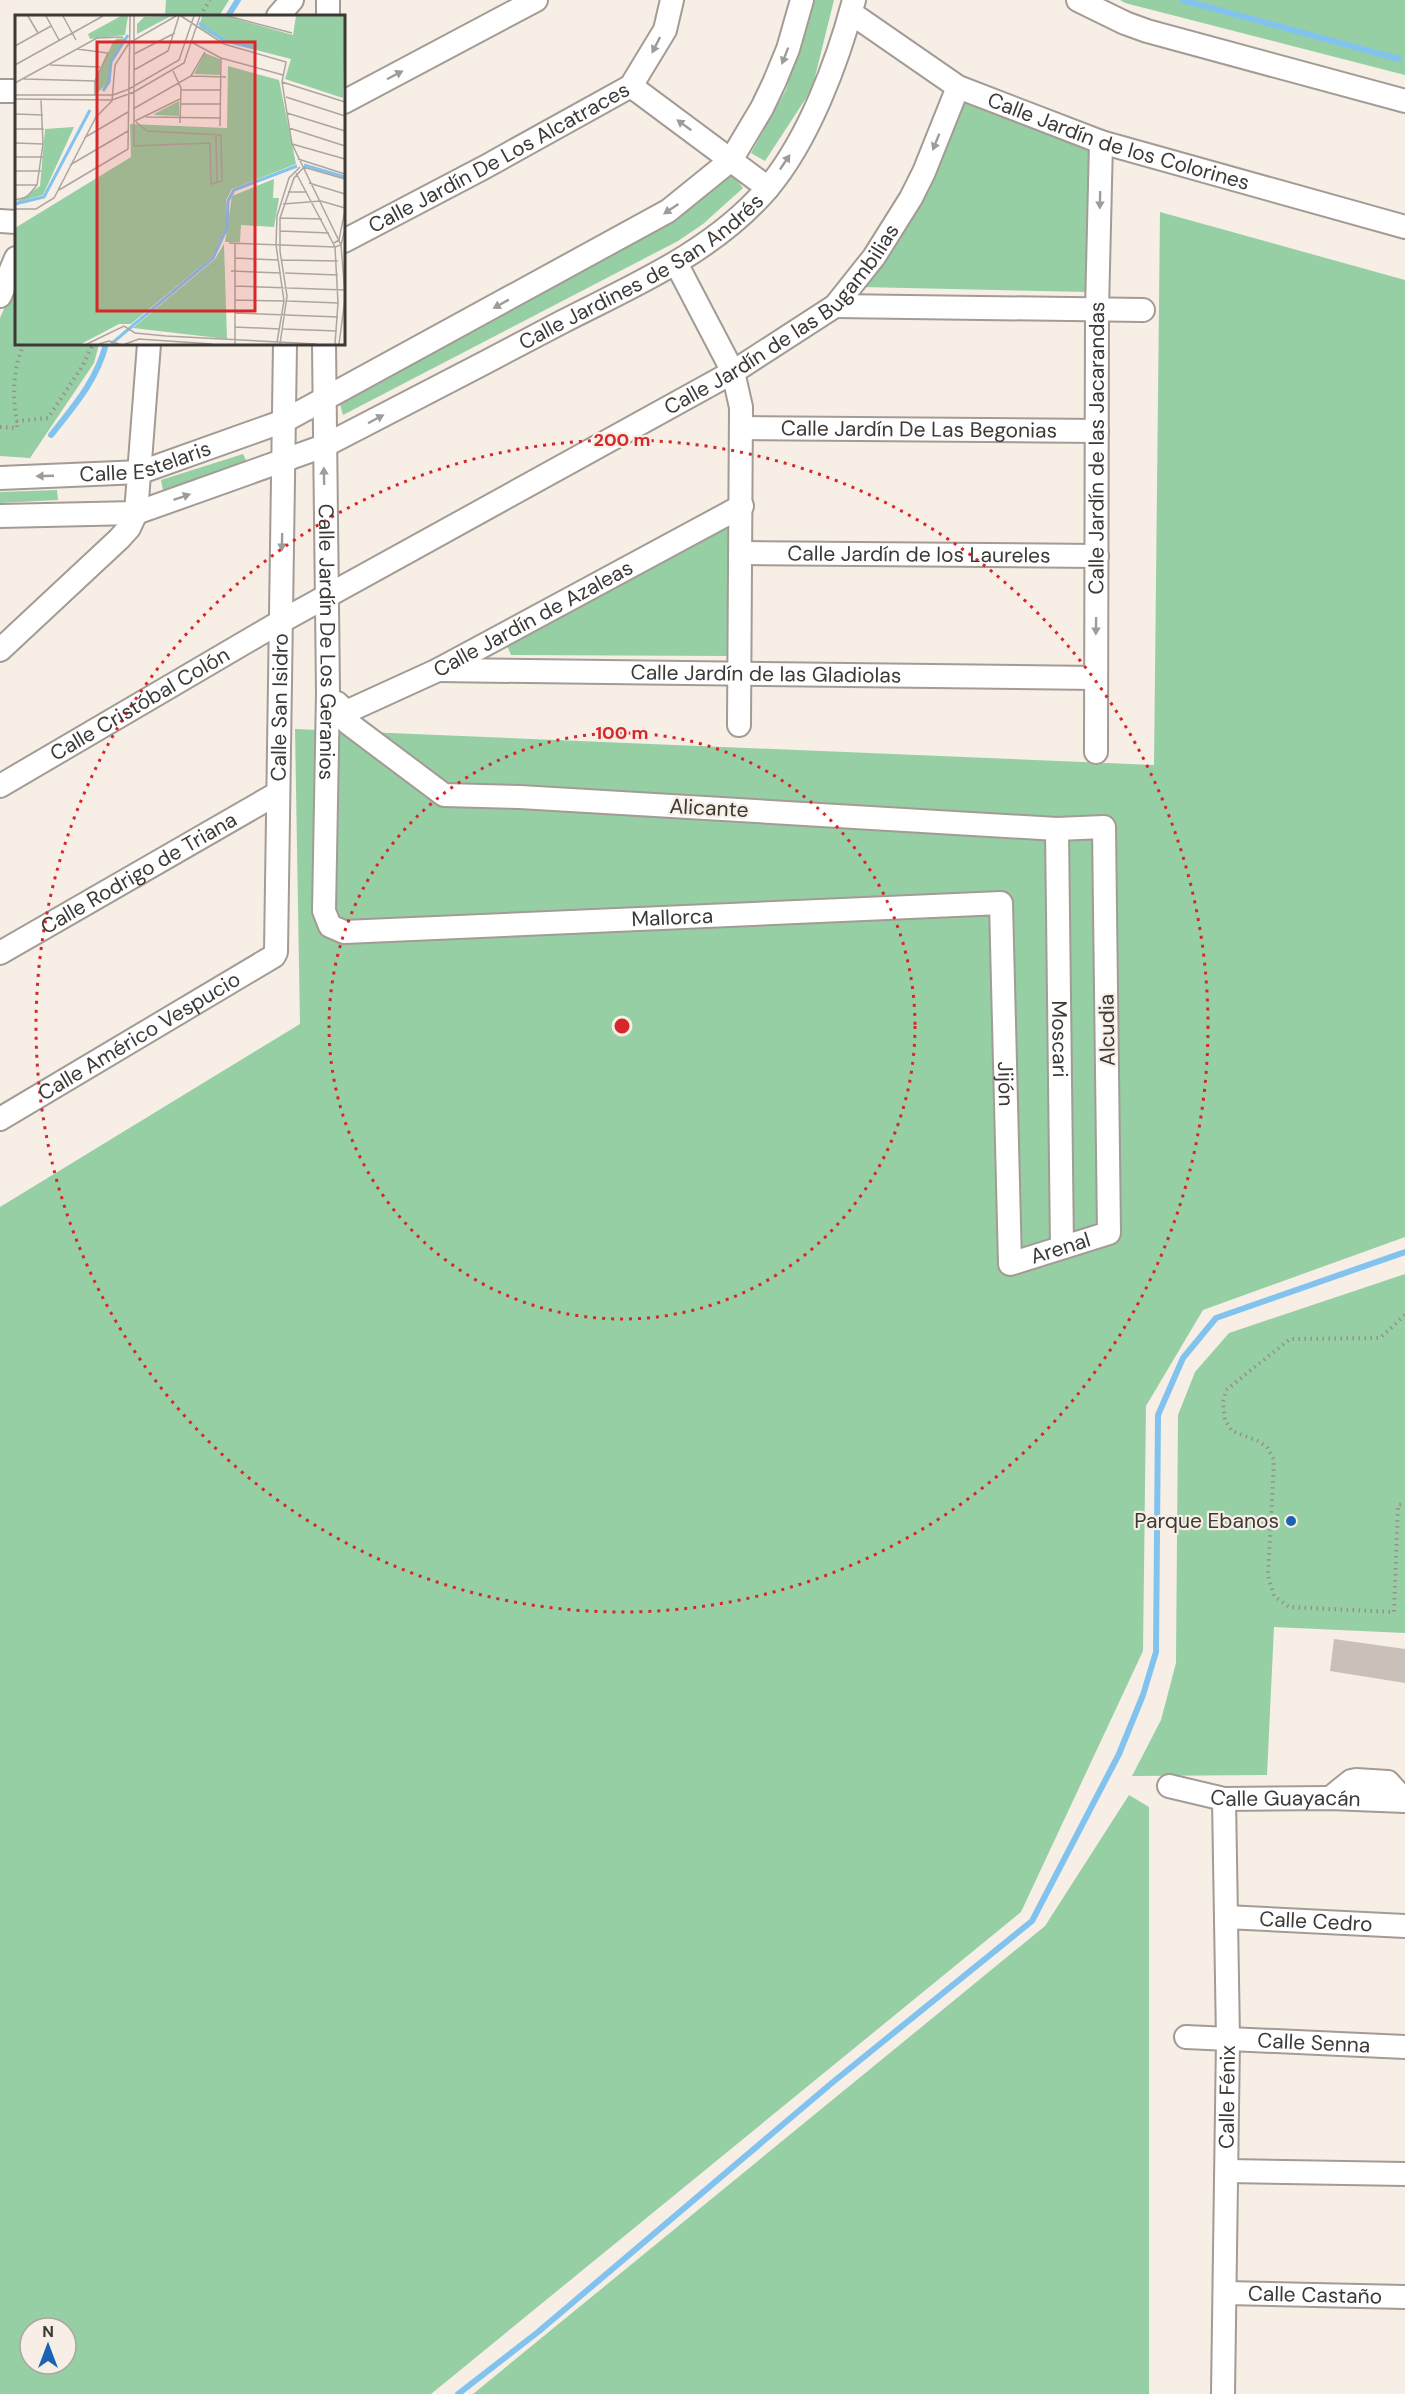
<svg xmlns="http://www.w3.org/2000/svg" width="1405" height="2394" font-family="'DM Sans',sans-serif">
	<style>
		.green { fill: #96cfa4; fill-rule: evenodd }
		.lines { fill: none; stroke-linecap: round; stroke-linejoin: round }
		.stream { stroke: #81c3ee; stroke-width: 6 }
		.building { fill: #c8c0b9 }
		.minor-casing { stroke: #a39b94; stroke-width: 26 }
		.path { stroke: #97918c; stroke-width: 4; stroke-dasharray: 1.5 4.5; stroke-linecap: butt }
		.minor { stroke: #fff; stroke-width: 22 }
		.oneway { fill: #9e9c9a }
		.ring { fill: none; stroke: #d62828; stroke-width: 3; stroke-dasharray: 3 6 }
		.poi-dot { fill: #1d63b3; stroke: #f7eee6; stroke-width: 2 }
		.labels { text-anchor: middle; stroke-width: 4.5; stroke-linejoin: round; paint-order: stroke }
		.street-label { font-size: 21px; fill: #3c3936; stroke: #f7eee6 }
		.poi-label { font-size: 21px; fill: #3c3936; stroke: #f7eee6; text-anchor: end }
		.inset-river { fill: none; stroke: #81c3ee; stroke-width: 3 }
		.inset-road { fill: none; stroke: #aca6a0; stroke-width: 1.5 }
		.view { fill: #d62828; fill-opacity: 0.15; stroke: #d62828; stroke-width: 3 }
		.inset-edge { fill: none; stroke: #3c3936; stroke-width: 3 }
		.centre { fill: #d62828; stroke: #f7eee6; stroke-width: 3 }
		.ring-label { font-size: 18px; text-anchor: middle; font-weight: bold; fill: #d62828; stroke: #f7eee6; stroke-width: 4.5; stroke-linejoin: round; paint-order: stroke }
	</style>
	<rect width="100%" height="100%" fill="#f7eee6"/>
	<g class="green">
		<polygon points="166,0 229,0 219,16 165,16"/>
		<polygon points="810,0 834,0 812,89 765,161 751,153 786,90"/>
		<polygon points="1120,0 1405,0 1405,75 1125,3"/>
		<polygon points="961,102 1092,150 1087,292 862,287 940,160 949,140"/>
		<polygon points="731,172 743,188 703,224 678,241 343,415 338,397"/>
		<path d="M1160 212 1405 280V1237L1203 1310 1146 1406 1143 1651 1021 1912 431 2394H0V1207L300 1024 295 729 1154 765ZM30 2328H66V2364H30Z"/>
		<polygon points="16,281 16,344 99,344 94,363 30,458 0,456 0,318"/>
		<polygon points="243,454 247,462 163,490 161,480"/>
		<polygon points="57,490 58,500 0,503 0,492"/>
		<polygon points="728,522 727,656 511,655 506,643"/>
		<polygon points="1405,1274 1405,1633 1274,1627 1267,1775 1132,1776 1161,1720 1176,1663 1178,1415 1195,1372 1229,1333"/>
		<polygon points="1129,1795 1149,1807 1149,2394 473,2394 1045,1926"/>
	</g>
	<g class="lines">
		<g class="stream">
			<polyline points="1182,0 1399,59"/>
			<polyline points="228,16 238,0"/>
			<path d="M51 435C74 406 97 380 106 344"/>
			<polyline points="458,2394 538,2332 833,2082 1032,1921 1119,1754 1143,1695 1156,1652 1158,1415 1183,1358 1216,1318 1405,1252"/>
		</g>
	</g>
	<polygon class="building" points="1334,1639 1405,1649 1405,1683 1330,1671"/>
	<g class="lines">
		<defs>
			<g id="minor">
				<polyline points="1078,0 1125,23 1147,31 1405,101"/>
				<path id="s1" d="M851 13 958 87 1101 142 1405 227"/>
				<polyline points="278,16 292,0"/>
				<polyline points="328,16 328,0"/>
				<polyline points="631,86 768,188"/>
				<polyline points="0,91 16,91"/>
				<polyline points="344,102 536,0"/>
				<polyline points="0,221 16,222"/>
				<path id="s2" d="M344 241 485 167 631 86 665 30 672 0"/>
				<polyline points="676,263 733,372 741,407 739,725"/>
				<polyline points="0,296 16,258"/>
				<polyline points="835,306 1143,310"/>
				<path id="s3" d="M324 344 328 693 324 911 330 926 344 932 1001 903 1010 1264 1109 1233 1104 827 1057 829 520 797 444 795 348 723 346 712"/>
				<path id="s4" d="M742 428 1097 431"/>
				<path id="s5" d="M0 478 141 472 284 421 668 211 731 160 762 108 774 83 788 49 802 0"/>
				<path id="s6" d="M0 516 136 513 324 446C403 405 483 364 562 322 634 285 713 252 767 189 808 141 838 61 854 0"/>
				<path id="s7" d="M741 553 1097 556"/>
				<polyline points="0,650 119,539 129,528 136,513 149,344"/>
				<path id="s8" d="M438 670 1096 678"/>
				<path id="s9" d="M337 703 346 712 438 670 742 506"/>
				<path id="s10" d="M1096 752 1097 310 1101 142"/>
				<path id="s11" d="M0 786 280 622 733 372 835 306 874 257 911 198 924 172 958 87"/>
				<path id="s12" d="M1057 829 1062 1247"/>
				<path id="s13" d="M0 953 278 793"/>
				<path id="s14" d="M0 1119 274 956 276 952 285 344"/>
				<path id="s15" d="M1169 1786 1224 1799 1330 1798 1405 1801"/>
				<polyline points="1330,1798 1351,1781 1356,1780 1388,1782 1405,1801"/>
				<path id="s16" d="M1226 1917 1405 1926"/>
				<path id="s17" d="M1186 2037 1405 2047"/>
				<polyline points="1227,2171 1405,2174"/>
				<path id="s18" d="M1225 2293 1405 2297"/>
				<path id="s19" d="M1223 2394 1228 2039 1224 1799"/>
			</g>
		</defs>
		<use href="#minor" class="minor-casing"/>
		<g class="path">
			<polyline points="200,16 210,0"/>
			<path d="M24 344C13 367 12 396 17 421L48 418 82 367 93 344"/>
			<polyline points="0,427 17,428 17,421"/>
			<polyline points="1405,1315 1380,1338 1290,1339 1226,1390 1223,1403 1225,1420 1232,1431 1258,1441 1267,1447 1274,1460 1268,1576 1274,1596 1289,1607 1394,1612 1398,1505 1405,1504"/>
		</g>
		<use href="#minor" class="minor"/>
	</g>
	<defs><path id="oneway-solid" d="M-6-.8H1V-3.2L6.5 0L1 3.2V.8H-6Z" transform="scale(1.5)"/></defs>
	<g class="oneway">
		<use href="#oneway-solid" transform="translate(656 45) rotate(117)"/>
		<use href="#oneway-solid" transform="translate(785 56) rotate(111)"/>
		<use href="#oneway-solid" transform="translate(395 75) rotate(-28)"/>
		<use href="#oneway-solid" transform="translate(684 125) rotate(-144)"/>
		<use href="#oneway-solid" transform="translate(936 142) rotate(112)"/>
		<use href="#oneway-solid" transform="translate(785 162) rotate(-56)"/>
		<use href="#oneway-solid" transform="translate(1100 200) rotate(91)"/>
		<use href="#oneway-solid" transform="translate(671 209) rotate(146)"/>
		<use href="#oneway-solid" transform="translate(501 304) rotate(151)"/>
		<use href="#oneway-solid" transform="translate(376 419) rotate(-28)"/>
		<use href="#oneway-solid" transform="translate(45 476) rotate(178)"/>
		<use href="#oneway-solid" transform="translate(324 476) rotate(-91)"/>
		<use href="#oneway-solid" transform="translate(182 497) rotate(-19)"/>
		<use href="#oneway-solid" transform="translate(282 542) rotate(91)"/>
		<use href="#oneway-solid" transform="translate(1096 626) rotate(91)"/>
	</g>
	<g class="ring">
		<circle cx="622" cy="1026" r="293"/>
		<circle cx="622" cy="1026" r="586"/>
	</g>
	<circle class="poi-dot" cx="1291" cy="1521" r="6"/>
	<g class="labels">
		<g class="street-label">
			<text dy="7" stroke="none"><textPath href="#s1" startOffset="300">Calle Jardín de los Colorines</textPath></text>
			<text dy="7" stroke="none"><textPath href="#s2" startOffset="176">Calle Jardín De Los Alcatraces</textPath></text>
			<text dy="7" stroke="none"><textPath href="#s6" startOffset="698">Calle Jardines de San Andrés</textPath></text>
			<text dy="7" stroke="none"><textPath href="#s11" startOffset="914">Calle Jardín de las Bugambilias</textPath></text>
			<text dy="7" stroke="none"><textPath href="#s4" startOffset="177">Calle Jardín De Las Begonias</textPath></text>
			<text dy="7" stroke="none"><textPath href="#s10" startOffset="304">Calle Jardín de las Jacarandas</textPath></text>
			<text dy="7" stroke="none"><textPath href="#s5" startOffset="147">Calle Estelaris</textPath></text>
			<text dy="7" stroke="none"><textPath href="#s7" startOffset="178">Calle Jardín de los Laureles</textPath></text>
			<text dy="7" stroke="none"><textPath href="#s9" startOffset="222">Calle Jardín de Azaleas</textPath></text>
			<text dy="7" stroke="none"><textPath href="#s3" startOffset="298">Calle Jardín De Los Geranios</textPath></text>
			<text dy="7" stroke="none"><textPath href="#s8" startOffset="328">Calle Jardín de las Gladiolas</textPath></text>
			<text dy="7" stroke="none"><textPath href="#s11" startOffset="162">Calle Cristóbal Colón</textPath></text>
			<text dy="7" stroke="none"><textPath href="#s14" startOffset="568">Calle San Isidro</textPath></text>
			<text transform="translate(709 808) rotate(3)" y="7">Alicante</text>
			<text dy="7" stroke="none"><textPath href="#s13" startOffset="160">Calle Rodrigo de Triana</textPath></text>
			<text dy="7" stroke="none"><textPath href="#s3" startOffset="927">Mallorca</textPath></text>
			<text transform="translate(1107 1030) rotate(-91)" y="7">Alcudia</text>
			<text dy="7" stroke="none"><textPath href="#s14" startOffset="162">Calle Américo Vespucio</textPath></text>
			<text dy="7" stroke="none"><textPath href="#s12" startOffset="210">Moscari</textPath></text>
			<text dy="7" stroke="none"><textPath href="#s3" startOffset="1437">Jijón</textPath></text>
			<text dy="7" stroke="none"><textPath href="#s3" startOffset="1670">Arenal</textPath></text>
			<text dy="7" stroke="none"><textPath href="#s15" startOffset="118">Calle Guayacán</textPath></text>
			<text dy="7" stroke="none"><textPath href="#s16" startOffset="90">Calle Cedro</textPath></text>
			<text dy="7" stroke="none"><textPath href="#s17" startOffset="128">Calle Senna</textPath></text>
			<text dy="7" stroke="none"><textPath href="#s19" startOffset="297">Calle Fénix</textPath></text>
			<text dy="7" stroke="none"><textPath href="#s18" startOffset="90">Calle Castaño</textPath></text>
		</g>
		<g class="poi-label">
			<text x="1279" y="1528">Parque Ebanos</text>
		</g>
	</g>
	<g transform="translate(15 15)">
		<rect width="330" height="330" fill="#f7eee6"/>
		<path d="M106 1H113L110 20 75 24 73 19ZM156 1 122 19V9L129 2ZM187 1H211L278 20 281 1H330L328 83 270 64 276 44 209 27 184 12ZM110 23 95 48 93 68 82 78 81 66 97 29 101 24ZM190 38 205 44V60L179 59ZM213 51 264 65 281 149 217 174 211 185V213L197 242 116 309H104L66 329H0V213L116 142 115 109 212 113ZM164 86V101L140 100 139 99ZM59 112 28 180 0 188 25 171 30 114ZM259 164 258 183H264L259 212 226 210 225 227H210L217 181ZM209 229 212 324 118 313 200 244Z" fill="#96cfa4"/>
		<path class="inset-river" d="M184 8 208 25 240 33M88 76 94 67 96 47 113 20M289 150 330 162M0 189 29 182 75 95M96 329 198 243 212 213 213 186 219 175 282 151"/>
		<path class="inset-road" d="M13 1 23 18M31 1 44 25M48 1 61 25M119 1V131L195 128 196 169 207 166 206 120 132 116 121 107M166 1 209 29 271 47 267 67 277 129 326 230 330 279M213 1 277 18M178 28 206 43 268 60M0 31 36 11M62 34 93 38 80 66V81M119 39 160 18M0 50 88 1M35 50 85 52M119 55 153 36 164 1M158 56 166 73 165 108M176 61 211 62M9 64 80 66M267 67 330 87M0 68 82 23 108 22M166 75H206M0 80H98L114 74 164 45 179 1M271 82 330 101M0 84 97 85 119 77 169 48 185 1M166 89H206M118 94 176 61 190 37M272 98 330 116M0 99 28 100M131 102 206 103M120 106 165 84M205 111 206 43M274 113 330 131M0 114H29M201 121 202 167M69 123 113 97M0 128 28 129M277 129 330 144M0 142H28M283 144 330 159M55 150 113 116M288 152 330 164M0 156H26M281 158 320 232 323 288 320 329M294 168 330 179M0 170H22M44 175 113 134 115 1M273 177H292M0 185 12 182 22 170 28 129 26 85M268 189 306 186 330 193M0 194H21L39 183 81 102 97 86 100 50 114 28 161 1M265 203 307 204M265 216 314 218M214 228 320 232 326 230 330 214M319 228 324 225 330 195M220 243 263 245M267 245 323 246M216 256 266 258M270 258 323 260M220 271 330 275M220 285 269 286M272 286 323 288M220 298 323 302M220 312 265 314M268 314 322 316M262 327 269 286 261 230 262 201 274 163 285 152M72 329 109 311 120 318 151 321 301 329M84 329 94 326 104 329M110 329 124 324 197 329M220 329V229M265 329 272 281 265 236V203L279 163 289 152M324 329 330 284"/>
		<path class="view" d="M82 27H240V296H82Z"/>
		<rect width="330" height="330" class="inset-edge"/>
	</g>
	<circle cx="622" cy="1026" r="9" class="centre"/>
	<g class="ring-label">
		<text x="622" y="446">200 m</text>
		<text x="622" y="739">100 m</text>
	</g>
	<g transform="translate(48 2346)"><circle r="28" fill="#f7eee6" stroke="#aca6a0" stroke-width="1.5"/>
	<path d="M0-4.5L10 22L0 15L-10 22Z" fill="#1d63b3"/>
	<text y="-9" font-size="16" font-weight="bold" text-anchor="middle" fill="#3c3936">N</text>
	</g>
</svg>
